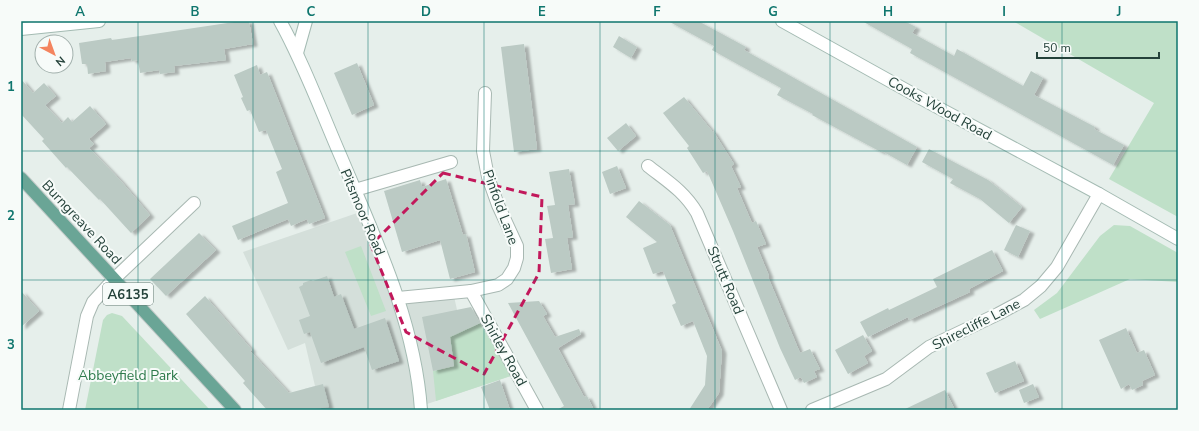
<svg xmlns="http://www.w3.org/2000/svg" width="1199" height="431" font-family="'Nunito Sans',sans-serif">
	<style>
		.built { fill: #d4dfda }
		.green { fill: #bfe0c8 }
		.building { fill: #bbcac4; filter: url(#shadow) }
		.lines { fill: none; stroke-linecap: round; stroke-linejoin: round }
		.street-casing { stroke: #a8b8b2; stroke-width: 14 }
		.secondary-casing { stroke: #a4bbb3; stroke-width: 14 }
		.primary-casing { stroke: #c2cac8; stroke-width: 14 }
		.street { stroke: #fff; stroke-width: 12 }
		.secondary { stroke: #fff; stroke-width: 12 }
		.primary { stroke: #6aa596; stroke-width: 12 }
		.marked { fill: none; stroke: #c2185b; stroke-width: 3; stroke-dasharray: 8 5; stroke-linejoin: round }
		.grid { fill: none; stroke: #0f766e; stroke-width: 1; stroke-opacity: 0.55 }
		.labels { text-anchor: middle; stroke-width: 4; stroke-linejoin: round; paint-order: stroke }
		.shield { fill: #f7fbf9; stroke: #637a73; stroke-width: 1 }
		.shield-label { font-size: 13px; font-weight: bold; fill: #24423a }
		.street-label { font-size: 14px; fill: #24423a; stroke: #f7fbf9 }
		.park-label { font-size: 14px; fill: #2d7a4b; stroke: #f7fbf9 }
		.neatline { fill: none; stroke: #0f766e; stroke-width: 1.5 }
		.grid-label { font-size: 13px; text-anchor: middle; font-weight: bold; fill: #0f766e }
	</style>
	<defs>
		<filter id="shadow"><feDropShadow dx="4.5" dy="2.5" stdDeviation="1" flood-color="#0004"/></filter>
	</defs>
	<rect width="100%" height="100%" fill="#e6efeb"/>
	<polygon class="built" points="363,211 398,297 453,292 460,323 482,350 500,344 517,374 421,406 421,410 310,410 304,389 315,386 305,343 288,350 243,252"/>
	<g class="green">
		<polygon points="1013,21 1178,21 1178,217 1109,179 1154,103"/>
		<polygon points="1114,225 1130,226 1178,253 1178,282 1130,279 1040,319 1034,310 1057,293 1100,236"/>
		<polygon points="361,246 386,311 371,316 345,252"/>
		<polygon points="112,313 122,316 210,410 85,410 103,320 107,315"/>
		<polygon points="480,323 511,376 436,401 433,371 454,366 452,357 443,352 452,350 449,332 469,328"/>
	</g>
	<g class="building">
		<polygon points="241,21 249,21 253,44 224,49 226,60 174,66 175,72 160,74 159,70 140,73 138,60 132,61 131,58 105,62 106,71 88,74 87,64 82,64 79,43 111,38 112,40 147,35"/>
		<polygon points="668,21 698,21 746,47 744,50 917,147 907,165 882,151 881,152 812,115 813,114 777,95 781,88 712,50 714,46"/>
		<polygon points="862,21 904,21 916,27 912,33 954,56 957,49 1023,86 1031,71 1043,78 1034,95 1095,127 1094,129 1124,145 1113,165 910,53 912,49"/>
		<polygon points="619,36 637,47 631,58 613,47"/>
		<polygon points="524,44 537,149 514,152 501,47"/>
		<polygon points="357,63 374,105 352,115 334,73"/>
		<polygon points="257,65 260,75 267,72 325,218 309,224 307,219 291,226 288,219 238,240 232,226 288,203 276,172 282,169 266,130 259,132 250,110 247,111 241,98 243,97 234,75"/>
		<polygon points="21,79 33,93 44,83 56,96 45,105 62,123 68,117 72,122 90,106 106,124 89,139 94,144 89,148 120,180 150,215 131,233 100,199 99,200 67,167 66,168 42,141 44,139 21,114"/>
		<polygon points="684,97 712,131 713,131 734,164 731,166 741,187 737,188 752,223 756,221 766,244 757,247 769,276 768,277 800,353 810,349 820,369 814,371 817,377 804,383 801,377 795,380 780,348 733,231 707,171 703,173 687,148 689,146 663,113"/>
		<polygon points="626,123 636,136 618,151 607,138"/>
		<polygon points="929,149 988,180 1022,207 1009,223 980,199 950,183 953,179 922,162"/>
		<polygon points="617,166 626,188 610,194 602,172"/>
		<polygon points="569,169 575,204 568,205 573,237 567,238 572,269 551,273 545,239 553,238 547,206 555,205 549,172"/>
		<polygon points="446,179 463,235 466,234 475,272 450,279 440,240 402,252 384,191 420,180 422,187"/>
		<polygon points="639,201 670,225 722,351 719,393 707,410 689,410 705,385 707,356 693,321 681,326 672,305 676,303 663,271 653,274 643,248 657,242 626,217"/>
		<polygon points="1016,225 1030,231 1018,257 1004,250"/>
		<polygon points="199,233 216,250 166,296 150,279"/>
		<polygon points="992,250 1003,271 969,289 970,292 909,320 908,317 868,337 860,322 888,308 889,310 937,287 933,279"/>
		<polygon points="327,276 334,297 341,294 354,329 385,318 399,361 372,370 364,347 321,363 310,332 304,334 299,320 310,316 299,287 303,285 303,283 311,280 313,281"/>
		<polygon points="21,291 39,311 21,327"/>
		<polygon points="205,296 252,350 250,351 289,393 323,384 329,407 306,410 267,410 243,383 245,381 186,314"/>
		<polygon points="539,301 547,314 543,316 555,337 579,329 581,334 558,348 584,397 587,396 594,410 557,410 564,406 508,303"/>
		<polygon points="471,307 480,323 450,337 454,366 433,371 422,317"/>
		<polygon points="1126,328 1137,353 1144,350 1155,375 1142,381 1143,385 1132,390 1129,384 1121,389 1099,340"/>
		<polygon points="863,335 872,351 864,356 868,363 848,374 835,350"/>
		<polygon points="1015,361 1024,381 995,393 986,373"/>
		<polygon points="500,380 510,410 490,410 481,387"/>
		<polygon points="1033,384 1039,397 1024,403 1019,390"/>
		<polygon points="945,390 955,410 903,410 922,401"/>
	</g>
	<g class="lines">
		<defs>
			<g id="street">
				<path d="M648 166C667 181 684 191 697 213L781 410"/>
				<polyline points="355,190 451,162"/>
				<polyline points="471,291 537,410"/>
				<polyline points="398,298 471,291 498,285 507,279 514,268 517,258 517,246 498,205 488,177 483,151 485,93"/>
				<polyline points="69,410 87,316 93,302 114,279 194,203"/>
				<polyline points="812,410 886,379 929,347 998,314 1024,300 1041,286 1057,267 1099,194"/>
			</g>
			<g id="secondary">
				<path d="M280 21C304 64 321 111 341 157 375 238 415 321 421 410"/>
				<polyline points="782,21 924,100 1099,194 1178,239"/>
				<polyline points="21,29 99,21"/>
				<polyline points="297,53 306,21"/>
			</g>
			<polyline id="primary" points="21,178 235,410"/>
		</defs>
		<use href="#street" class="street-casing"/>
		<use href="#secondary" class="secondary-casing"/>
		<use href="#primary" class="primary-casing"/>
		<use href="#street" class="street"/>
		<use href="#secondary" class="secondary"/>
		<use href="#primary" class="primary"/>
	</g>
	<path class="marked" d="M443 173 542 197 539 273 484 374 406 332 371 245Z"/>
	<path class="grid" d="M138 21V410M253 21V410M368 21V410M484 21V410M600 21V410M715 21V410M830 21V410M946 21V410M1062 21V410M21 151H1178M21 280H1178"/>
	<g class="labels">
		<rect class="shield" x="103" y="283" width="50" height="22" rx="3"/>
		<g class="shield-label">
			<text x="128" y="299">A6135</text>
		</g>
		<g class="street-label">
			<text transform="translate(940 108) rotate(29)" y="5">Cooks Wood Road</text>
			<text transform="translate(501 207) rotate(70)" y="5">Pinfold Lane</text>
			<text transform="translate(363 212) rotate(67)" y="5">Pitsmoor Road</text>
			<text transform="translate(82 222) rotate(47)" y="5">Burngreave Road</text>
			<text transform="translate(726 280) rotate(67)" y="5">Strutt Road</text>
			<text transform="translate(976 324) rotate(-27)" y="5">Shirecliffe Lane</text>
			<text transform="translate(504 350) rotate(61)" y="5">Shirley Road</text>
		</g>
		<g class="park-label">
			<text x="128" y="380">Abbeyfield Park</text>
		</g>
	</g>
	<rect width="1199" height="431" fill="none" stroke="#f7fbf9" stroke-width="44"/>
	<g transform="translate(54 54) rotate(139)"><circle r="19" fill="#f7fbf9" stroke="#a3b1ad"/>
	<path d="M0-3L7 15L0 10L-7 15Z" fill="#f4845f"/>
	<text y="-6" font-size="11" font-weight="bold" text-anchor="middle" fill="#24423a">N</text>
	</g>
	<path d="M1037 52v6h122v-6" fill="none" stroke="#24423a" stroke-width="2"/>
	<text x="1043" y="52" font-size="12" fill="#24423a" stroke="#f7fbf9" stroke-width="3" paint-order="stroke">50 m</text>
	<rect x="22" y="22" width="1155" height="387" class="neatline"/>
	<g class="grid-label">
		<text x="80" y="16">A</text>
		<text x="195" y="16">B</text>
		<text x="311" y="16">C</text>
		<text x="426" y="16">D</text>
		<text x="542" y="16">E</text>
		<text x="657" y="16">F</text>
		<text x="773" y="16">G</text>
		<text x="888" y="16">H</text>
		<text x="1004" y="16">I</text>
		<text x="1119" y="16">J</text>
		<text x="11" y="91">1</text>
		<text x="11" y="220">2</text>
		<text x="11" y="349">3</text>
	</g>
</svg>
